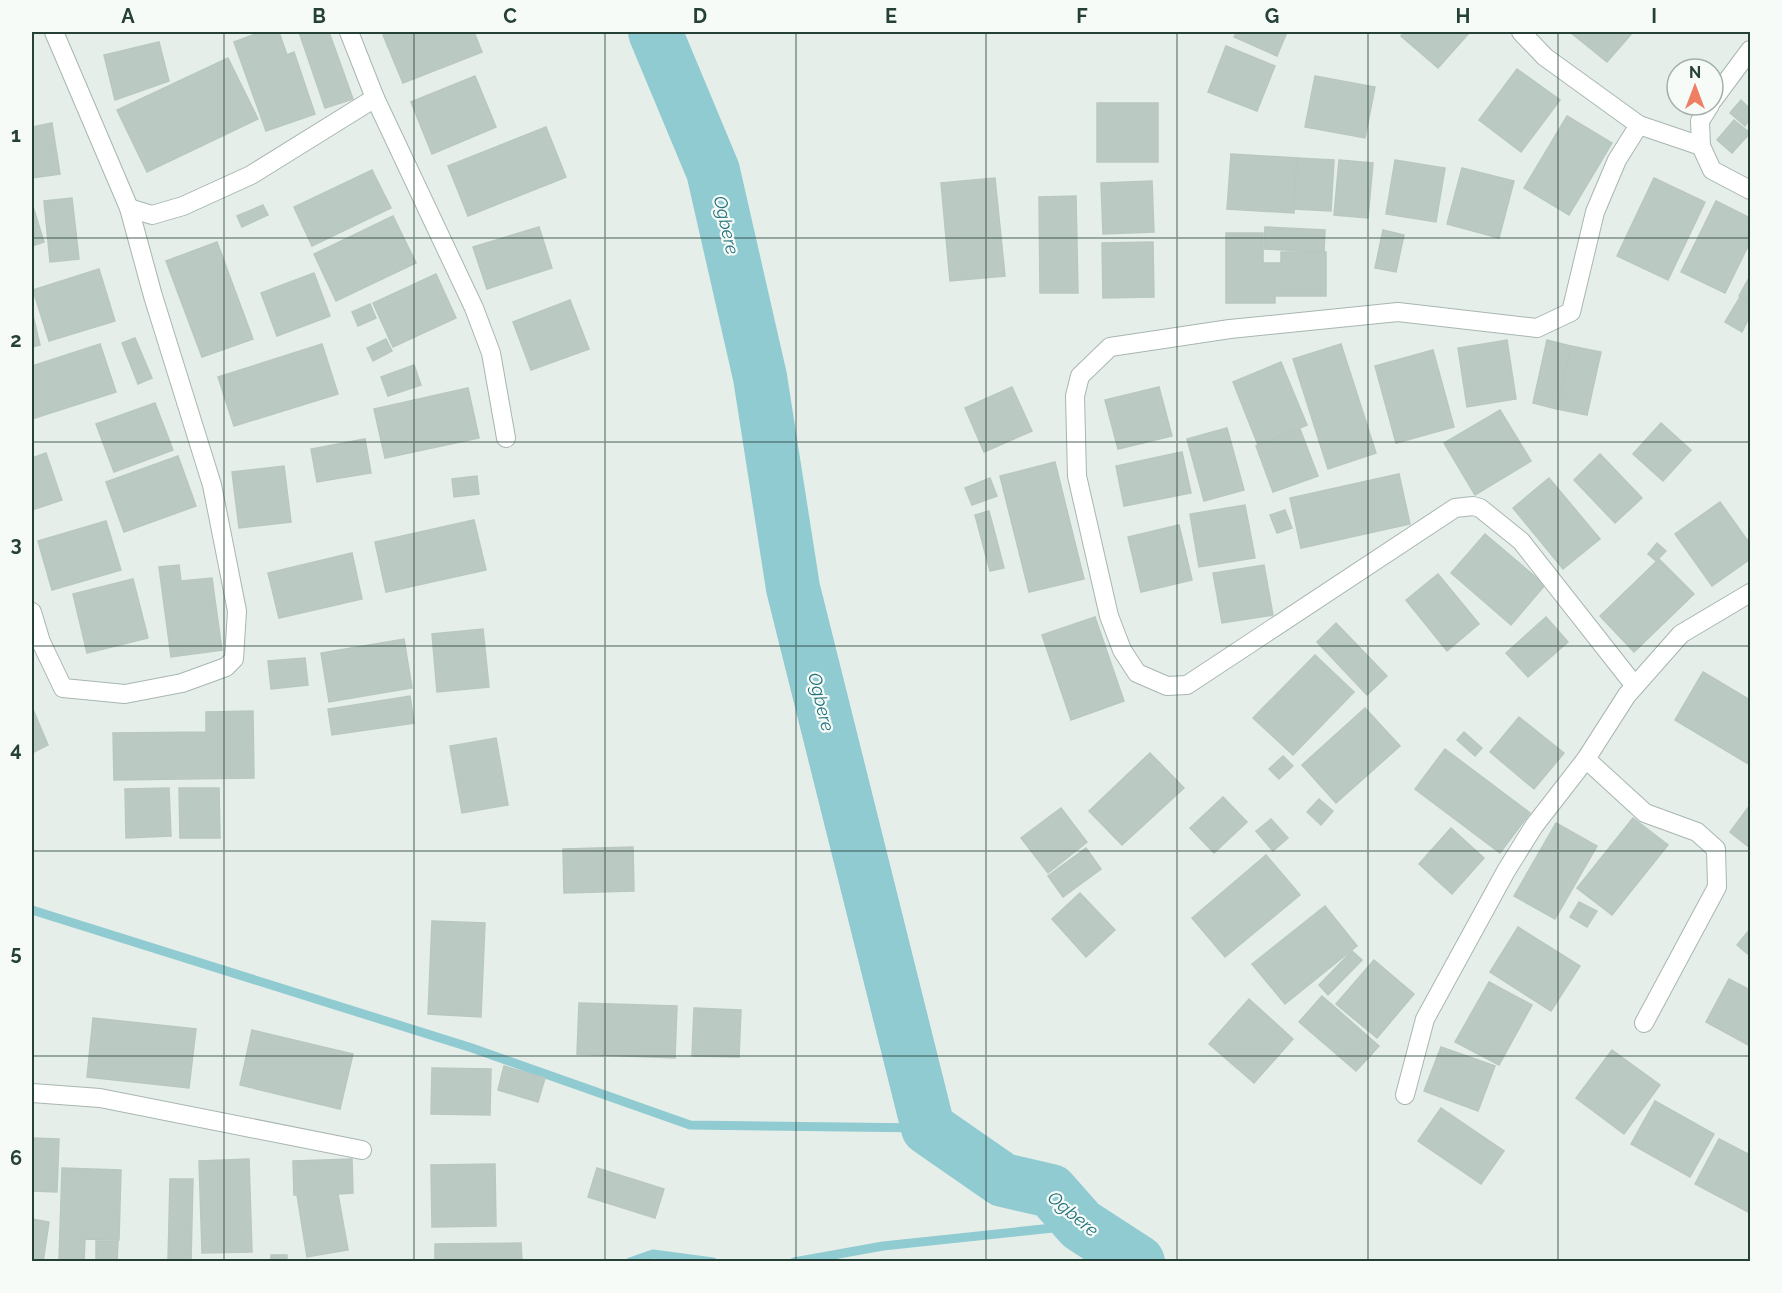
<svg xmlns="http://www.w3.org/2000/svg" width="1782" height="1293" font-family="Raleway,sans-serif">
	<style>
		.lines { fill: none; stroke-linecap: round; stroke-linejoin: round }
		.stream { stroke: #90cbd1; stroke-width: 9 }
		.river { stroke: #90cbd1; stroke-width: 54 }
		.building { fill: #bbc9c3; stroke: #b8c8c0; stroke-width: 1.5 }
		.minor-casing { stroke: #a8b6b1; stroke-width: 20 }
		.minor { stroke: #fff; stroke-width: 18 }
		.grid { fill: none; stroke: #254037; stroke-width: 1.5; stroke-opacity: 0.55 }
		.labels { text-anchor: middle; stroke-width: 4.5; stroke-linejoin: round; paint-order: stroke }
		.water-label { font-size: 18px; font-style: italic; fill: #20717b; stroke: #f7fbf8 }
		.neatline { fill: none; stroke: #254037; stroke-width: 2 }
		.grid-label { font-size: 20px; text-anchor: middle; font-weight: bold; fill: #254037 }
	</style>
	<rect width="100%" height="100%" fill="#e6eeea"/>
	<g class="lines">
		<g class="stream">
			<polyline points="32,910 472,1048 690,1125 928,1128"/>
			<polyline points="630,1262 653,1254 713,1262"/>
			<polyline points="794,1262 883,1246 1081,1225"/>
		</g>
		<polyline class="river" points="655,32 713,171 760,377 793,588 928,1128 1003,1180 1051,1191 1081,1225 1138,1262"/>
	</g>
	<g class="building">
		<polygon points="261,32 279,32 287,55 294,52 315,114 266,131 234,42"/>
		<polygon points="299,32 329,32 353,99 325,108"/>
		<polygon points="393,32 474,32 482,52 403,83 383,35"/>
		<polygon points="1237,32 1287,32 1277,56 1234,37"/>
		<polygon points="1405,32 1470,32 1438,68 1401,36"/>
		<polygon points="1570,32 1633,32 1607,62"/>
		<polygon points="159,42 169,81 115,100 104,55"/>
		<polygon points="1226,46 1275,66 1257,111 1208,92"/>
		<polygon points="228,58 258,119 147,172 117,110"/>
		<polygon points="1517,69 1560,100 1521,152 1479,120"/>
		<polygon points="475,76 496,127 432,154 411,102"/>
		<polygon points="1315,76 1375,87 1365,138 1305,127"/>
		<polygon points="1741,100 1750,109 1750,119 1745,126 1730,113"/>
		<rect x="1097" y="103" width="61" height="59"/>
		<polygon points="1567,116 1612,143 1569,215 1524,188"/>
		<polygon points="1734,120 1750,133 1732,153 1717,140"/>
		<polygon points="52,123 60,174 32,178 32,127"/>
		<polygon points="546,127 566,177 468,216 448,166"/>
		<polygon points="1231,154 1297,158 1294,213 1227,209"/>
		<polygon points="1297,158 1334,160 1331,211 1294,209"/>
		<polygon points="1339,160 1373,163 1368,218 1334,215"/>
		<polygon points="1395,160 1445,168 1436,222 1386,214"/>
		<polygon points="1462,168 1514,181 1499,238 1447,224"/>
		<polygon points="372,170 391,208 312,246 294,207"/>
		<polygon points="995,178 1005,276 950,281 941,183"/>
		<polygon points="1654,178 1705,202 1668,280 1617,256"/>
		<polygon points="1152,181 1154,232 1103,234 1101,183"/>
		<polygon points="1076,196 1078,293 1040,293 1039,197"/>
		<polygon points="72,198 79,259 50,262 44,201"/>
		<polygon points="1716,201 1750,218 1750,242 1725,293 1681,272"/>
		<polygon points="32,203 44,242 32,246"/>
		<polygon points="263,205 268,215 242,227 237,216"/>
		<polygon points="393,216 416,263 336,301 314,254"/>
		<polygon points="539,227 552,268 487,289 473,247"/>
		<polygon points="1265,227 1325,230 1324,252 1264,249"/>
		<polygon points="1383,230 1404,235 1396,272 1375,268"/>
		<polygon points="1226,233 1263,233 1263,263 1281,263 1281,252 1326,252 1326,296 1275,296 1275,303 1226,303"/>
		<polygon points="217,242 253,339 202,357 166,261"/>
		<polygon points="1153,242 1154,297 1103,298 1102,243"/>
		<polygon points="99,269 115,321 49,341 33,290"/>
		<polygon points="314,273 330,316 277,336 261,293"/>
		<polygon points="436,274 456,318 393,347 373,303"/>
		<polygon points="1750,276 1750,302 1739,296"/>
		<polygon points="1740,297 1750,303 1750,316 1742,332 1725,322"/>
		<polygon points="570,300 589,349 531,370 513,322"/>
		<polygon points="370,304 376,318 358,326 352,312"/>
		<polygon points="32,311 40,345 32,347"/>
		<polygon points="135,338 152,378 138,384 122,343"/>
		<polygon points="386,339 392,351 373,361 367,348"/>
		<polygon points="1507,340 1516,399 1467,407 1458,348"/>
		<polygon points="1547,340 1571,346 1557,409 1533,403"/>
		<polygon points="100,344 116,392 32,419 32,366"/>
		<polygon points="322,344 338,394 234,426 218,377"/>
		<polygon points="1341,344 1376,453 1328,469 1293,359"/>
		<polygon points="1571,346 1601,352 1587,415 1557,409"/>
		<polygon points="1433,350 1454,427 1396,443 1375,366"/>
		<polygon points="1281,362 1307,425 1258,445 1233,382"/>
		<polygon points="414,365 421,385 388,396 381,377"/>
		<polygon points="1012,387 1032,431 984,452 965,408"/>
		<polygon points="1159,387 1172,436 1118,449 1105,400"/>
		<polygon points="468,388 479,438 385,458 374,409"/>
		<polygon points="155,403 173,450 114,472 96,424"/>
		<polygon points="1500,410 1531,461 1475,495 1444,443"/>
		<polygon points="1661,423 1691,450 1663,481 1633,454"/>
		<polygon points="1227,428 1244,490 1204,501 1187,439"/>
		<polygon points="1300,429 1318,476 1273,492 1256,446"/>
		<polygon points="365,439 371,473 317,482 311,449"/>
		<polygon points="1182,452 1191,493 1124,506 1116,466"/>
		<polygon points="46,453 62,500 32,510 32,458"/>
		<polygon points="1600,454 1642,498 1615,523 1574,480"/>
		<polygon points="178,456 196,506 124,532 106,482"/>
		<polygon points="1055,462 1084,579 1029,592 1000,476"/>
		<polygon points="284,466 291,522 239,528 232,472"/>
		<polygon points="1399,474 1410,524 1301,548 1290,498"/>
		<polygon points="477,476 479,494 454,497 452,479"/>
		<polygon points="990,478 997,496 972,505 965,488"/>
		<polygon points="1549,478 1600,539 1563,569 1513,508"/>
		<polygon points="1720,502 1750,544 1750,559 1712,586 1675,534"/>
		<polygon points="1245,505 1255,558 1199,567 1190,514"/>
		<polygon points="1285,510 1292,528 1277,533 1270,515"/>
		<polygon points="989,511 1004,568 990,571 975,515"/>
		<polygon points="474,520 486,570 386,592 375,542"/>
		<polygon points="106,521 121,570 52,590 38,541"/>
		<polygon points="1179,525 1192,580 1141,592 1128,537"/>
		<polygon points="1485,534 1545,585 1511,625 1451,573"/>
		<polygon points="1657,543 1666,551 1656,561 1648,554"/>
		<polygon points="352,553 362,599 279,618 268,573"/>
		<polygon points="1659,559 1694,594 1634,652 1600,616"/>
		<polygon points="179,565 181,581 212,578 222,650 171,657 159,567"/>
		<polygon points="1264,565 1273,615 1222,623 1213,573"/>
		<polygon points="1438,574 1479,624 1447,651 1406,600"/>
		<polygon points="133,579 148,638 87,653 73,594"/>
		<polygon points="1095,617 1124,701 1071,720 1042,635"/>
		<polygon points="1546,617 1568,642 1528,677 1506,653"/>
		<polygon points="1336,623 1387,676 1367,695 1317,642"/>
		<polygon points="483,629 489,687 437,692 432,634"/>
		<polygon points="404,639 412,688 329,702 321,653"/>
		<polygon points="1315,655 1354,692 1293,755 1253,718"/>
		<polygon points="305,658 308,685 271,689 268,661"/>
		<polygon points="1703,672 1750,700 1750,765 1675,720"/>
		<polygon points="410,696 414,723 332,735 328,709"/>
		<polygon points="32,707 48,745 32,753"/>
		<polygon points="1365,708 1400,746 1336,803 1302,765"/>
		<polygon points="253,711 254,778 114,780 113,733 206,732 206,712"/>
		<polygon points="1519,717 1564,753 1534,789 1490,752"/>
		<polygon points="1464,732 1482,748 1475,756 1457,740"/>
		<polygon points="496,738 508,805 462,813 450,746"/>
		<polygon points="1445,749 1530,813 1500,853 1415,789"/>
		<polygon points="1150,753 1184,788 1122,845 1089,811"/>
		<polygon points="1283,756 1293,766 1279,779 1269,769"/>
		<polygon points="169,788 171,836 126,838 125,789"/>
		<polygon points="179,788 219,788 220,838 180,838"/>
		<polygon points="1223,797 1247,822 1214,853 1190,828"/>
		<polygon points="1319,799 1333,811 1321,825 1307,812"/>
		<polygon points="1750,805 1750,848 1730,832"/>
		<polygon points="1061,808 1087,842 1048,873 1021,838"/>
		<polygon points="1633,818 1668,845 1612,915 1577,888"/>
		<polygon points="1271,819 1288,838 1273,851 1256,831"/>
		<polygon points="1556,823 1597,846 1555,919 1514,896"/>
		<polygon points="1451,828 1484,858 1452,894 1419,864"/>
		<polygon points="633,847 634,891 564,893 563,849"/>
		<polygon points="1086,848 1101,869 1063,897 1048,876"/>
		<polygon points="1266,855 1300,895 1225,957 1192,918"/>
		<polygon points="1080,893 1115,930 1086,957 1052,919"/>
		<polygon points="1579,902 1597,911 1587,927 1570,917"/>
		<polygon points="1325,906 1357,946 1285,1004 1252,964"/>
		<polygon points="432,921 485,923 481,1017 428,1014"/>
		<polygon points="1518,927 1580,966 1551,1011 1490,972"/>
		<polygon points="1750,929 1750,956 1737,945"/>
		<polygon points="1352,951 1362,960 1328,995 1319,985"/>
		<polygon points="1374,960 1414,994 1377,1038 1336,1004"/>
		<polygon points="1729,979 1750,990 1750,1046 1706,1022"/>
		<polygon points="1489,982 1532,1005 1499,1065 1455,1042"/>
		<polygon points="1322,996 1379,1046 1356,1071 1299,1022"/>
		<polygon points="1249,999 1293,1039 1254,1083 1209,1044"/>
		<polygon points="579,1003 677,1006 675,1058 577,1054"/>
		<polygon points="694,1008 741,1010 739,1057 692,1056"/>
		<polygon points="93,1018 196,1029 189,1088 87,1077"/>
		<polygon points="252,1030 353,1054 340,1109 240,1085"/>
		<polygon points="1441,1047 1495,1066 1478,1111 1424,1091"/>
		<polygon points="1612,1050 1660,1085 1624,1134 1576,1098"/>
		<polygon points="504,1066 545,1078 538,1102 498,1090"/>
		<polygon points="432,1068 491,1069 490,1115 431,1114"/>
		<polygon points="1655,1101 1714,1134 1690,1177 1631,1144"/>
		<polygon points="1441,1108 1504,1151 1481,1184 1418,1141"/>
		<polygon points="32,1138 59,1139 57,1192 32,1191"/>
		<polygon points="1719,1139 1750,1155 1750,1213 1695,1184"/>
		<polygon points="249,1159 252,1252 202,1253 199,1161"/>
		<polygon points="352,1159 353,1193 338,1194 348,1250 307,1257 297,1195 294,1195 293,1161"/>
		<polygon points="495,1164 496,1226 432,1227 431,1165"/>
		<polygon points="62,1168 121,1170 119,1240 85,1239 84,1262 59,1261"/>
		<polygon points="597,1168 664,1189 655,1218 588,1197"/>
		<polygon points="170,1179 193,1179 191,1262 168,1262"/>
		<polygon points="32,1219 49,1222 43,1262 32,1262"/>
		<polygon points="96,1241 118,1241 117,1262 96,1262"/>
		<polygon points="521,1243 522,1262 435,1262 435,1244"/>
		<rect x="271" y="1255" width="16" height="7"/>
	</g>
	<g class="lines">
		<defs>
			<g id="minor">
				<polyline points="349,32 375,98 474,308 491,353 506,438"/>
				<polyline points="1521,32 1545,57 1639,125 1701,146"/>
				<polyline points="1713,100 1750,50"/>
				<polyline points="1710,105 1700,121 1701,146 1712,170 1750,190"/>
				<polyline points="129,208 152,215 183,206 251,175 375,98"/>
				<polyline points="32,612 41,642 63,688 125,694 182,683 226,667 234,659 237,611 212,485 153,296 129,208 54,32"/>
				<polyline points="1635,686 1521,541 1480,508 1473,506 1455,508 1187,685 1167,686 1137,673 1122,650 1109,616 1077,476 1075,396 1080,376 1110,347 1230,329 1398,312 1537,328 1571,312 1595,212 1617,160 1639,125"/>
				<polyline points="1586,759 1645,813 1697,832 1716,849 1717,887 1644,1023"/>
				<polyline points="32,1093 100,1098 362,1150"/>
				<polyline points="1405,1095 1425,1019 1506,871 1534,826 1586,759 1627,695 1681,634 1750,593"/>
			</g>
		</defs>
		<use href="#minor" class="minor-casing"/>
		<use href="#minor" class="minor"/>
	</g>
	<path class="grid" d="M224 32V1262M414 32V1262M605 32V1262M796 32V1262M986 32V1262M1177 32V1262M1368 32V1262M1558 32V1262M32 238H1750M32 442H1750M32 646H1750M32 851H1750M32 1056H1750"/>
	<g class="labels">
		<g class="water-label">
			<text transform="translate(726 225) rotate(77)" y="6">Ogbere</text>
			<text transform="translate(821 702) rotate(76)" y="6">Ogbere</text>
			<text transform="translate(1073 1214) rotate(40)" y="6">Ogbere</text>
		</g>
	</g>
	<rect width="1782" height="1293" fill="none" stroke="#f7fbf8" stroke-width="66"/>
	<g transform="translate(1695 87)"><circle r="28" fill="#f7fbf8" stroke="#a3b0ab" stroke-width="1.5"/>
	<path d="M0-4.5L10 22L0 15L-10 22Z" fill="#ee7e64"/>
	<text y="-9" font-size="16" font-weight="bold" text-anchor="middle" fill="#254037">N</text>
	</g>
	<rect x="33" y="33" width="1716" height="1227" class="neatline"/>
	<g class="grid-label">
		<text x="128" y="23">A</text>
		<text x="319" y="23">B</text>
		<text x="510" y="23">C</text>
		<text x="700" y="23">D</text>
		<text x="891" y="23">E</text>
		<text x="1082" y="23">F</text>
		<text x="1272" y="23">G</text>
		<text x="1463" y="23">H</text>
		<text x="1654" y="23">I</text>
		<text x="16" y="142">1</text>
		<text x="16" y="347">2</text>
		<text x="16" y="551">3</text>
		<text x="16" y="756">4</text>
		<text x="16" y="960">5</text>
		<text x="16" y="1165">6</text>
	</g>
</svg>
